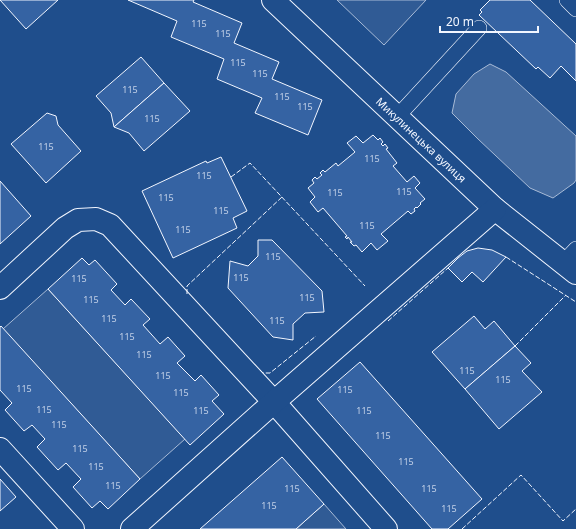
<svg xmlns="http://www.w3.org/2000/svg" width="576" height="529" font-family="'Noto Sans',sans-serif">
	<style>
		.green { fill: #305b95; stroke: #a8bbd7 }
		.water { fill: #446ba0; stroke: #a8bbd7 }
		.building { fill: #3563a3; stroke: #f2f6ff }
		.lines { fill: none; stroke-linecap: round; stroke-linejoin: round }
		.lane-casing { stroke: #f2f6ff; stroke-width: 16 }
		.street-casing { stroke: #f2f6ff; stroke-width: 24 }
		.lane { stroke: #1f4e8c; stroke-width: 15 }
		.street { stroke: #1f4e8c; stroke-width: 22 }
		.fence { stroke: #f2f6ff; stroke-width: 1; stroke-dasharray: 5 2; stroke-linecap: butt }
		.labels { text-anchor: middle; stroke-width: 3; stroke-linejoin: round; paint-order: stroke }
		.number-label { font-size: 9px; fill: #c3d1e8 }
		.street-label { font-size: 11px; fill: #f2f6ff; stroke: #1f4e8c }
	</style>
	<rect width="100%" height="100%" fill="#1f4e8c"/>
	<g class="green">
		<polygon points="337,0 426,0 384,45"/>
		<polygon points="48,289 185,439 140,479 3,329"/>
		<polygon points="324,504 346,529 296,529"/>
	</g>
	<polygon class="water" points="490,64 506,72 576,136 576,180 574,183 553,198 530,188 478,139 452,113 456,94 474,74"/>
	<g class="building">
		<polygon points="0,0 58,0 26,29"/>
		<polygon points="128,0 194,0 193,2 242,23 234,43 279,62 272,79 322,100 308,135 255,113 262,98 217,79 224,59 171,37 177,21"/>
		<polygon points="490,0 530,0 576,44 576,81 561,66 550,78 538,67 536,69 479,15 482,12 480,10"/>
		<polygon points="141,57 164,83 114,127 111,113 96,96"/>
		<polygon points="164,83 190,111 144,151 129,133 114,127"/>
		<polygon points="47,113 56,116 58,125 81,151 46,183 11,144"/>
		<polygon points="373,135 378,140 380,138 383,142 381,144 383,146 385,144 388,148 386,149 397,163 393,166 407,182 414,176 420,183 415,188 425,199 420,203 421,204 417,208 416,207 414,209 415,211 411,214 408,211 381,234 388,241 377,250 371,243 362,252 356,245 354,246 350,242 352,242 348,237 347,239 345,237 347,236 323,208 318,212 310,202 315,197 308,188 314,183 312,180 315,177 317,179 322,175 320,173 323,170 325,172 336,163 338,166 355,152 347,143 356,136 363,143"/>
		<polygon points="221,157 247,211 233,218 237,228 173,258 142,191 206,161 207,163"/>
		<polygon points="0,181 31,216 0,244"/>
		<polygon points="258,240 272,240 322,291 324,312 305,313 293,324 293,340 273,337 228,288 230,261 248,266 258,256"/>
		<polygon points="478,248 492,250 506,257 483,282 472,272 462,282 448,268 458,258 467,251"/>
		<polygon points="82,258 89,265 95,260 117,284 111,290 125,305 131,299 150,319 143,325 160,344 168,337 185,356 177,363 195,381 201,375 219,395 212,401 224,414 190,445 48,289"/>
		<polygon points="474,316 485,329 494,321 515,346 465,389 432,352"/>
		<polygon points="1,326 140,479 108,509 100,501 92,508 73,487 81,479 66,463 58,470 37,447 45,439 32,425 24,431 5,410 12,403 0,390 0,327"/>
		<polygon points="515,346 531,363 522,371 542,392 499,429 465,389"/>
		<polygon points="360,362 482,499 448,529 432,529 317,399"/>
		<polygon points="282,457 324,504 296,529 200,529"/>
		<polygon points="0,479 16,497 0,511"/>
	</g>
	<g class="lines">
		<defs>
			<g id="lane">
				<polyline points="567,0 576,9"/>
				<polyline points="397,117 479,28"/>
				<polyline points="563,263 576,249"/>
			</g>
			<g id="street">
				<polyline points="273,0 495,209 576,273"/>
				<polyline points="0,288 65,228 78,220 96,219 110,225 274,402 386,529"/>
				<polyline points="0,449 73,529"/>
				<polyline points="132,529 274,402 495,209"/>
			</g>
		</defs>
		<use href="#lane" class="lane-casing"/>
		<use href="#street" class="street-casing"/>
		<use href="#lane" class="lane"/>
		<use href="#street" class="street"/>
		<g class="fence">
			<polyline points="231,177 250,163 365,286"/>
			<polyline points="506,257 576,302"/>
			<polyline points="187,294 187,286 282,197"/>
			<polyline points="388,321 448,268"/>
			<polyline points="515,346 566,295"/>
			<polyline points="260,370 263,373 270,373 316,336"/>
			<polyline points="462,529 521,475 563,521 576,509"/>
		</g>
	</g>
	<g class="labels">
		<g class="number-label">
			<text x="199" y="27">115</text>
			<text x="223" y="37">115</text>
			<text x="238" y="66">115</text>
			<text x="260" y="77">115</text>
			<text x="130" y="93">115</text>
			<text x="282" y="100">115</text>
			<text x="305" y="110">115</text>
			<text x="152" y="122">115</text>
			<text x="46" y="150">115</text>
			<text x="372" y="162">115</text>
			<text x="204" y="179">115</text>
			<text x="404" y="195">115</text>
			<text x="335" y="196">115</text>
			<text x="166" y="201">115</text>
			<text x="221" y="214">115</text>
			<text x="367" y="229">115</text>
			<text x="183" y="233">115</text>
			<text x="273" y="260">115</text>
			<text x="241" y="281">115</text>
			<text x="79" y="282">115</text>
			<text x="307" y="301">115</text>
			<text x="91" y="303">115</text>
			<text x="109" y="322">115</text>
			<text x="277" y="324">115</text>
			<text x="127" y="340">115</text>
			<text x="144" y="358">115</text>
			<text x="467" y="374">115</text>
			<text x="163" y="379">115</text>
			<text x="503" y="383">115</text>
			<text x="24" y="392">115</text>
			<text x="345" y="393">115</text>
			<text x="181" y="396">115</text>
			<text x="44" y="413">115</text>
			<text x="201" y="414">115</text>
			<text x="364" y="414">115</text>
			<text x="59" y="428">115</text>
			<text x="383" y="439">115</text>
			<text x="80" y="452">115</text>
			<text x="406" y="465">115</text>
			<text x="96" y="470">115</text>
			<text x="113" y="489">115</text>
			<text x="292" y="492">115</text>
			<text x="429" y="492">115</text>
			<text x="269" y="509">115</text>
			<text x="449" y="512">115</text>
		</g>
		<g class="street-label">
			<text transform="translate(421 140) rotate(43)" y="4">Микулинецька вулиця</text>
		</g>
	</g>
	<path d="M440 26v6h98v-6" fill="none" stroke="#f2f6ff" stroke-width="2"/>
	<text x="446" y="26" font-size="12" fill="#f2f6ff" stroke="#1f4e8c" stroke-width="3" paint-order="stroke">20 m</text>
</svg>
